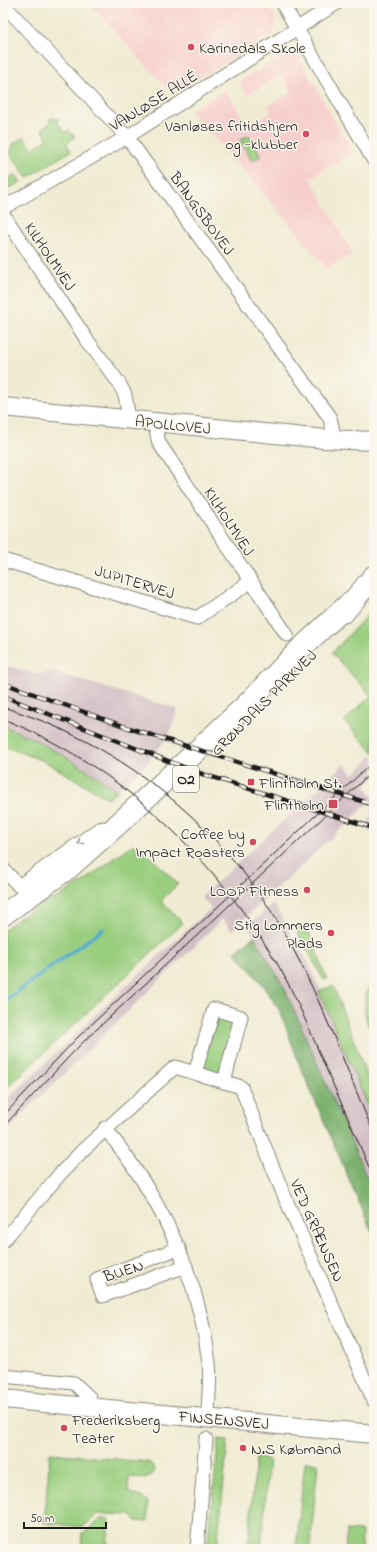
<svg xmlns="http://www.w3.org/2000/svg" width="377" height="1552" font-family="'Indie Flower',sans-serif">
	<style>
		.built { fill: #f7d0ce }
		.industrial { fill: #d2bec4 }
		.green { fill: #9ace7f; stroke: #5b754e }
		.forest { fill: #7bb16e; stroke: #4c6645 }
		.lines { fill: none; stroke-linecap: round; stroke-linejoin: round }
		.stream { stroke: #50abce; stroke-width: 3.5 }
		.street-casing { stroke: #868477; stroke-width: 15 }
		.secondary-casing { stroke: #868477; stroke-width: 20 }
		.primary-casing { stroke: #868477; stroke-width: 23 }
		.street { stroke: #fff; stroke-width: 13 }
		.secondary { stroke: #fff; stroke-width: 18 }
		.primary { stroke: #fff; stroke-width: 21 }
		.tram { stroke: #1c1c1c; stroke-width: 1 }
		.rail-casing { stroke: #1c1c1c; stroke-width: 4.5 }
		.rail { stroke: #fbf7ec; stroke-width: 3; stroke-dasharray: 9; stroke-linecap: butt }
		.oneway { stroke: #999 }
		.poi-dot { fill: #d1495b; stroke: #fbf7ec; stroke-width: 1.5 }
		.labels { text-anchor: middle; stroke-width: 3; stroke-linejoin: round; paint-order: stroke }
		.shield { fill: #fbf7ec; stroke: #5f5e5a; stroke-width: 1 }
		.shield-label { font-size: 15px; font-weight: bold; fill: #1c1c1c }
		.poi-label { font-size: 16px; fill: #1c1c1c; stroke: #fbf7ec; text-anchor: end }
		.street-label { font-size: 16px; fill: #1c1c1c; stroke: #fbf7ec }
	</style>
	<rect width="100%" height="100%" fill="#fbf7ec"/>
	<filter id="ink" filterUnits="userSpaceOnUse"><feTurbulence type="fractalNoise" baseFrequency=".025" numOctaves="2"/><feDisplacementMap in="SourceGraphic" scale="8" xChannelSelector="R" yChannelSelector="G"/><feConvolveMatrix kernelMatrix="1 2 1 2 8 2 1 2 1" color-interpolation-filters="sRGB"/></filter>
	<filter id="wash" filterUnits="userSpaceOnUse"><feTurbulence type="fractalNoise" baseFrequency=".012" numOctaves="4" result="noise"/><feDisplacementMap in="SourceGraphic" scale="16" xChannelSelector="R" yChannelSelector="G"/><feGaussianBlur stdDeviation="0.9" result="paint"/><feColorMatrix in="noise" values="0 0 0 0 0 0 0 0 0 0 0 0 0 0 0 0 0 1.4 0 .05"/><feComposite in="paint" operator="in"/></filter>
	<g filter="url(#wash)">
		<rect width="100%" height="100%" fill="#f0ebd2"/>
		<g class="built">
			<polygon points="89,3 266,3 276,19 272,35 173,94"/>
			<polygon points="284,55 299,58 353,153 310,177 353,254 327,269 255,183 190,111 226,90 248,126 271,113 268,106 292,92 282,75 247,95 239,82"/>
		</g>
		<g class="industrial">
			<polygon points="3,665 36,674 53,672 178,709 168,737 145,765 117,791 70,759 3,726"/>
			<polygon points="374,754 374,778 365,786 374,798 232,930 222,919 27,1110 3,1136 3,1104 112,999 211,908 201,897 344,764 354,774"/>
			<polygon points="374,803 374,833 366,830"/>
			<polygon points="273,903 307,960 320,990 333,986 374,1094 374,1194 284,987 248,926"/>
		</g>
		<g class="green">
			<polygon points="52,118 59,119 57,122 65,132 68,130 75,137 67,143 68,147 71,151 27,178 10,153 14,143 24,137 32,149 48,139 42,129 50,123 49,120"/>
			<polygon points="249,135 261,156 252,161 240,140"/>
			<polygon points="15,174 21,182 3,191 3,181"/>
			<polygon points="374,608 374,753 344,721 371,696 332,653"/>
			<path d="M3 726C44 742 81 765 117 791L109 799 44 761 3 746Z"/>
			<polygon points="132,845 141,847 178,884 161,901 183,923 3,1091 3,930 41,903 55,899 83,882"/>
			<polygon points="306,925 327,979 324,980 296,930"/>
			<path d="M374 978V1040C364 1021 360 996 374 978Z"/>
			<polygon points="333,986 374,1094 374,1120 319,991"/>
			<polygon points="217,1016 235,1021 222,1071 216,1073 206,1070 203,1065"/>
			<polygon points="219,1439 228,1440 217,1549 207,1549"/>
			<polygon points="50,1453 149,1462 153,1466 154,1471 152,1475 143,1478 129,1477 128,1492 143,1498 148,1502 148,1522 136,1521 130,1515 98,1514 83,1527 44,1523"/>
			<polygon points="256,1458 269,1460 261,1548 248,1547"/>
			<polygon points="305,1462 318,1463 310,1549 296,1549"/>
			<polygon points="102,1518 109,1519 107,1549 81,1549 82,1533 86,1532"/>
			<polygon points="347,1530 362,1531 361,1549 345,1549"/>
		</g>
		<polygon class="forest" points="254,936 284,987 374,1194 374,1237 300,1066 280,1011 261,983 235,952"/>
		<g class="lines">
			<g class="stream">
				<polyline points="373,672 374,671"/>
				<polyline points="3,1002 103,929"/>
			</g>
		</g>
	</g>
	<g filter="url(#ink)">
		<g class="lines">
			<defs>
				<g id="street">
					<polyline points="282,3 374,161"/>
					<polyline points="3,4 127,137 330,418 335,440"/>
					<polyline points="3,208 127,137 337,3"/>
					<polyline points="3,214 87,340 119,383 125,395 129,419"/>
					<polyline points="154,422 159,443 287,635"/>
					<polyline points="3,560 197,618 250,582"/>
					<polyline points="3,869 19,886 99,829 103,828"/>
					<polyline points="195,1073 214,1009 241,1017 224,1082"/>
					<path d="M105 1128C160 1197 199 1275 209 1363 211 1380 208 1400 208 1418"/>
					<polyline points="3,1241 60,1174 84,1149 175,1067 241,1087 283,1193 374,1401"/>
					<polyline points="179,1248 97,1279 103,1296 186,1266"/>
					<polyline points="3,1376 74,1383 90,1398"/>
					<polyline points="197,1549 206,1439"/>
				</g>
				<g id="secondary">
					<polyline points="3,407 325,439 374,441"/>
					<polyline points="3,1399 374,1434"/>
				</g>
				<g id="primary">
					<polyline points="344,612 374,576"/>
					<polyline points="3,915 70,867 115,827 245,706 298,651 352,601"/>
				</g>
			</defs>
			<use href="#street" class="street-casing"/>
			<use href="#secondary" class="secondary-casing"/>
			<use href="#primary" class="primary-casing"/>
			<use href="#street" class="street"/>
			<use href="#secondary" class="secondary"/>
			<use href="#primary" class="primary"/>
			<g class="tram">
				<path d="M3 707C124 744 228 830 289 941 322 1002 347 1070 374 1134"/>
				<path d="M3 719C122 766 219 862 282 972 298 1001 311 1033 324 1064 341 1102 358 1141 374 1179"/>
				<polyline points="3,1116 77,1038 374,761"/>
				<polyline points="3,1127 81,1044 374,770"/>
			</g>
			<defs>
				<g id="rail">
					<polyline points="3,683 129,728 374,805"/>
					<polyline points="3,696 196,772 374,828"/>
				</g>
			</defs>
			<use href="#rail" class="rail-casing"/>
			<use href="#rail" class="rail"/>
		</g>
		<defs><path id="oneway-chevron" d="M-2-3.5L2.5 0L-2 3.5" fill="none" stroke-width="1.6" stroke-linecap="round" stroke-linejoin="round"/></defs>
		<use class="oneway" href="#oneway-chevron" transform="translate(80 842) rotate(144)"/>
	</g>
	<g class="poi-dot">
		<circle cx="191" cy="47" r="4"/>
		<circle cx="306" cy="134" r="4"/>
		<rect x="247" y="778" width="8" height="8" rx="2"/>
		<rect x="328" y="799" width="10" height="10" rx="2"/>
		<circle cx="253" cy="842" r="4"/>
		<circle cx="307" cy="890" r="4"/>
		<circle cx="331" cy="933" r="4"/>
		<circle cx="64" cy="1428" r="4"/>
		<circle cx="243" cy="1448" r="4"/>
	</g>
	<g class="labels">
		<rect class="shield" x="173" y="766" width="26" height="26" rx="3"/>
		<g class="shield-label">
			<text x="186" y="784">O2</text>
		</g>
		<g class="poi-label">
			<text x="199" y="53" text-anchor="start">Karinedals Skole</text>
			<text x="298" y="131">Vanløses fritidshjem<tspan x="298" dy="18">og -klubber</tspan></text>
			<text x="259" y="788" text-anchor="start">Flintholm St.</text>
			<text x="324" y="810">Flintholm</text>
			<text x="245" y="839">Coffee by<tspan x="245" dy="18">Impact Roasters</tspan></text>
			<text x="299" y="896">LOOP Fitness</text>
			<text x="323" y="930">Stig Lommers<tspan x="323" dy="18">Plads</tspan></text>
			<text x="72" y="1425" text-anchor="start">Frederiksberg<tspan x="72" dy="18">Teater</tspan></text>
			<text x="251" y="1454" text-anchor="start">N.S Købmand</text>
		</g>
		<g class="street-label">
			<text transform="translate(153 100) rotate(-32)" y="6">VANLØSE ALLÉ</text>
			<text transform="translate(203 213) rotate(54)" y="6">BANGSBOVEJ</text>
			<text transform="translate(51 256) rotate(56)" y="6">KILHOLMVEJ</text>
			<text transform="translate(173 424) rotate(6)" y="6">APOLLOVEJ</text>
			<text transform="translate(230 521) rotate(57)" y="6">KILHOLMVEJ</text>
			<text transform="translate(135 581) rotate(17)" y="6">JUPITERVEJ</text>
			<text transform="translate(263 702) rotate(-45)" y="6">GRØNDALS PARKVEJ</text>
			<text transform="translate(318 1230) rotate(66)" y="6">VED GRÆNSEN</text>
			<text transform="translate(123 1270) rotate(-18)" y="6">BUEN</text>
			<text transform="translate(224 1419) rotate(5)" y="6">FINSENSVEJ</text>
		</g>
	</g>
	<rect width="377" height="1552" fill="none" stroke="#fbf7ec" stroke-width="16"/>
	<path d="M24 1522v6h82v-6" fill="none" stroke="#1c1c1c" stroke-width="2"/>
	<text x="30" y="1522" font-size="12" fill="#1c1c1c" stroke="#fbf7ec" stroke-width="3" paint-order="stroke">50 m</text>
</svg>
